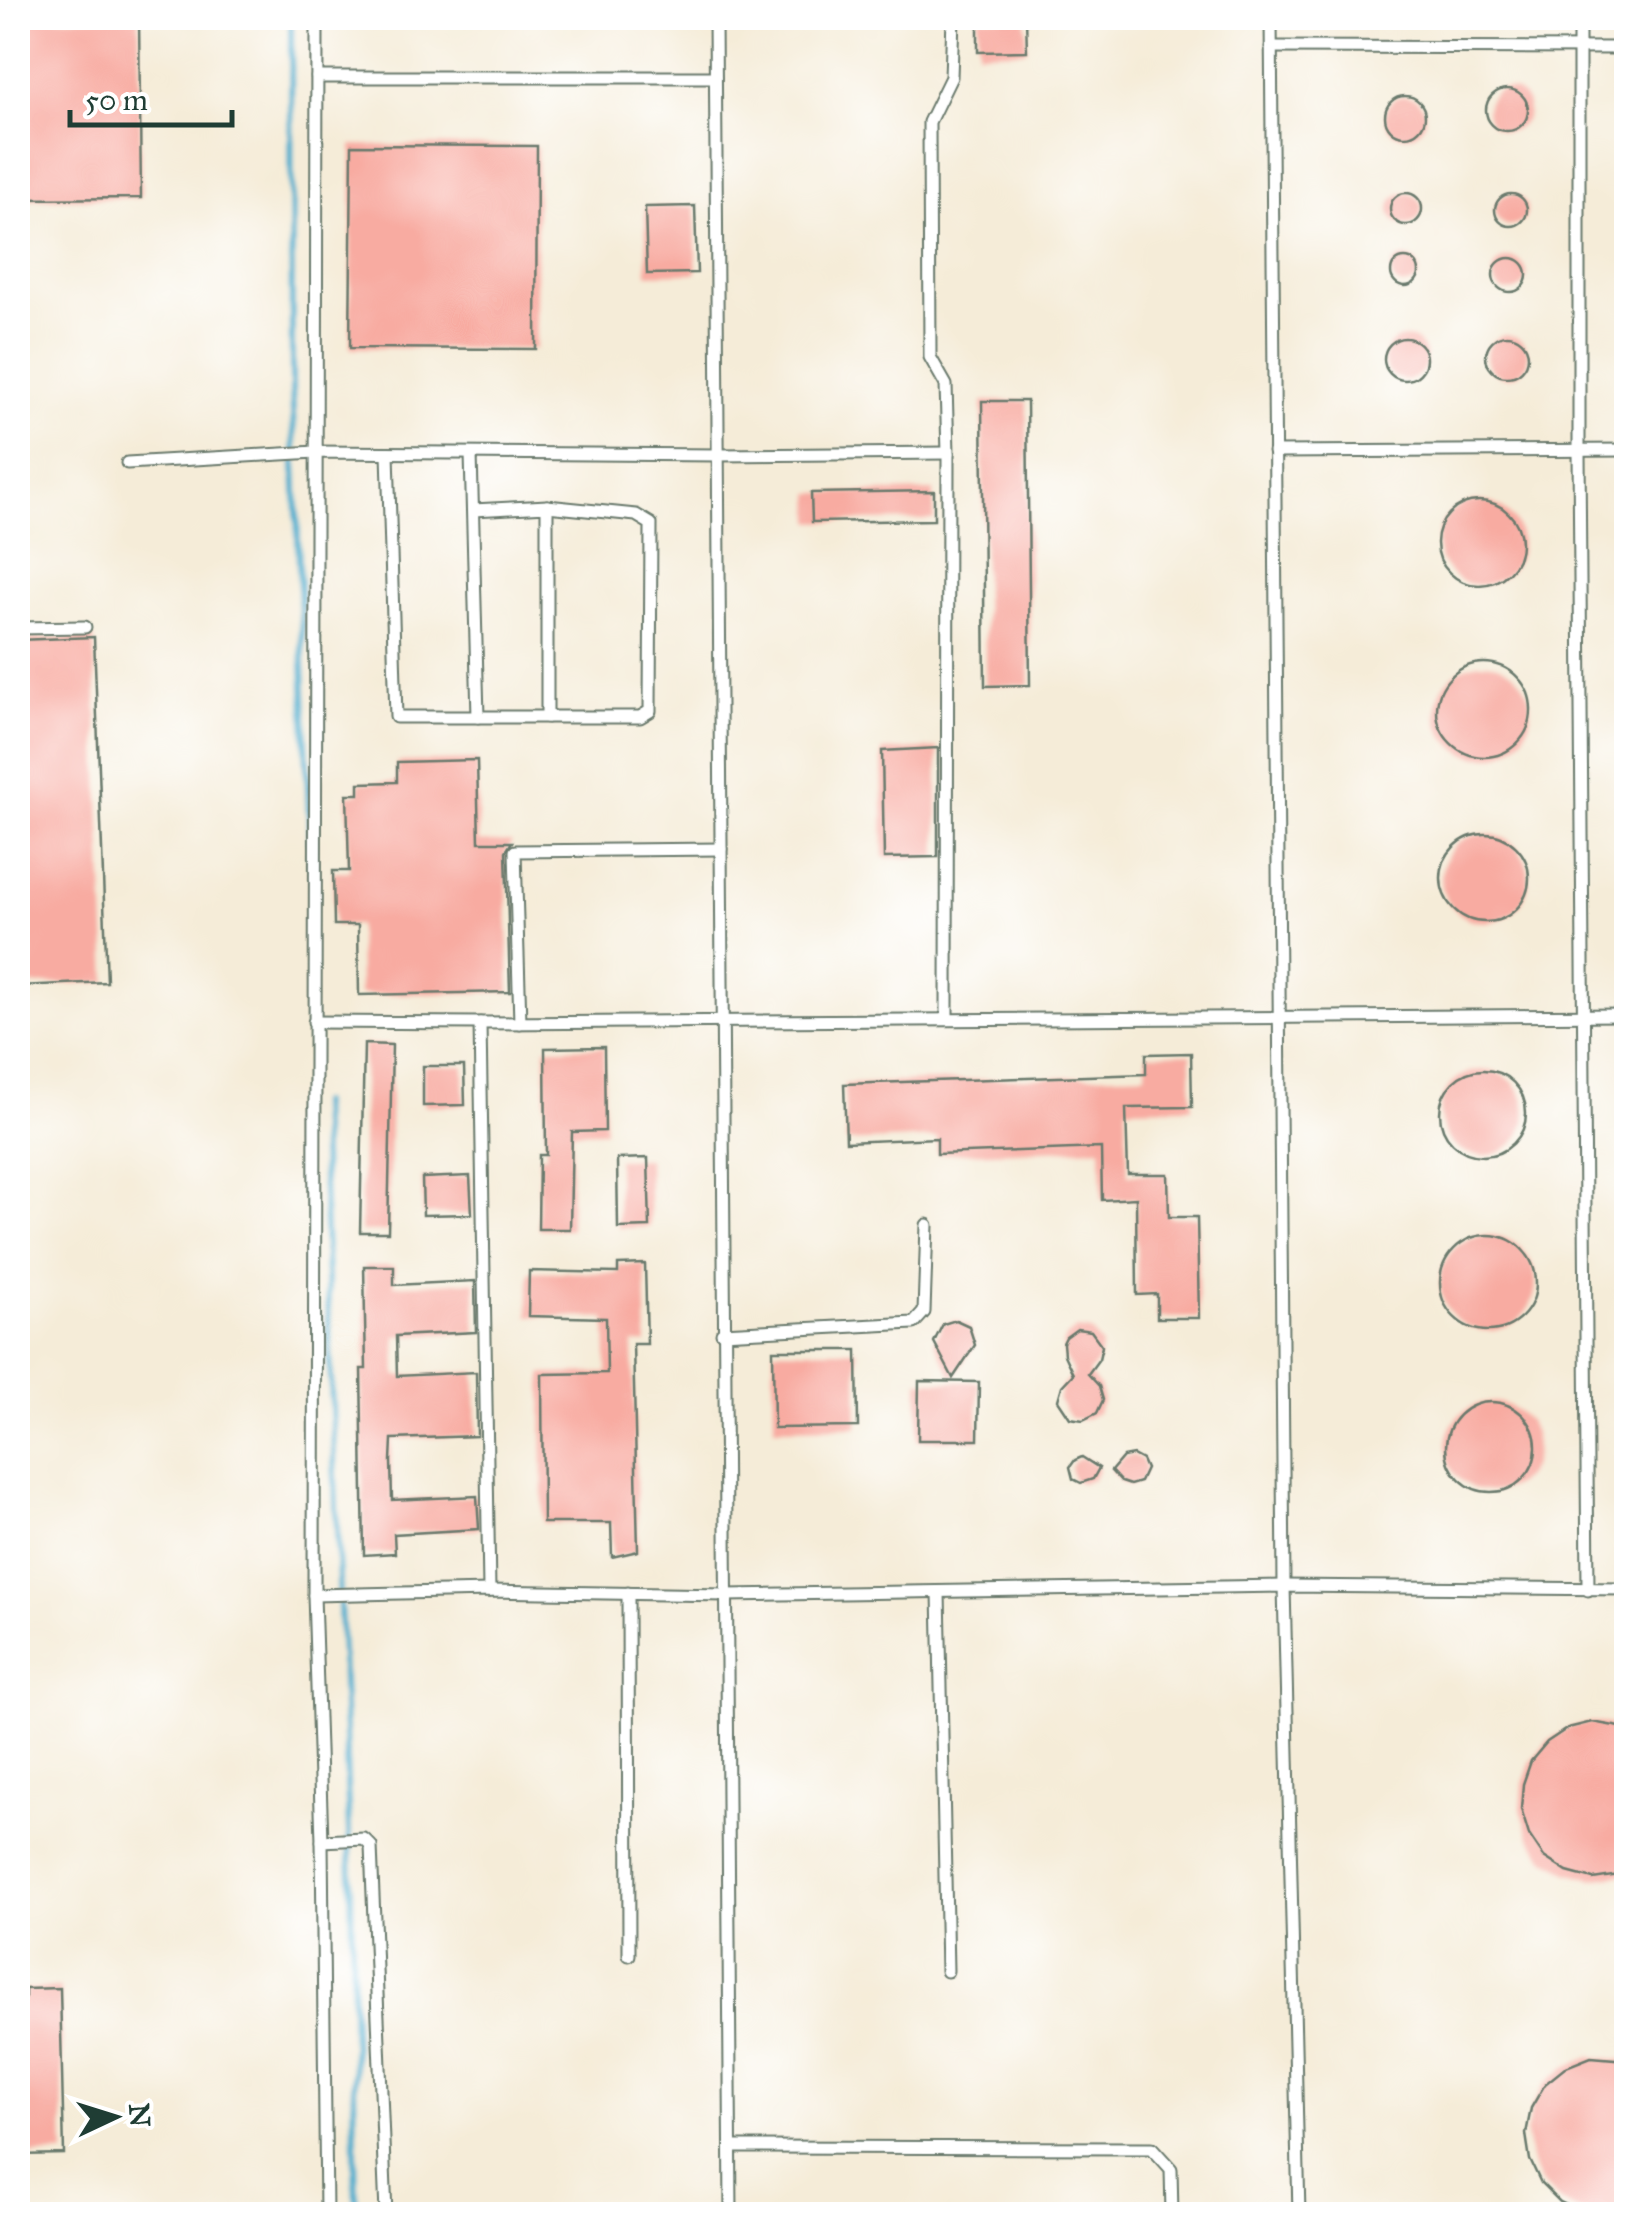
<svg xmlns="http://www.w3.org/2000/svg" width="1644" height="2232" font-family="'IM FELL Great Primer',serif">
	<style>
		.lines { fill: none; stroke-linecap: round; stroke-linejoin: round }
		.stream { stroke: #4faece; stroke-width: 6 }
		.building { fill: #f8aba1 }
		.service-casing { stroke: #6a7a6d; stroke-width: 15 }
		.service { stroke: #fff; stroke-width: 11 }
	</style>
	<rect width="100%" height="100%" fill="#fff"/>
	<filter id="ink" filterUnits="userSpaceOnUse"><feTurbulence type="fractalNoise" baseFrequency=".01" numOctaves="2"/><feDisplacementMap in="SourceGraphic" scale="20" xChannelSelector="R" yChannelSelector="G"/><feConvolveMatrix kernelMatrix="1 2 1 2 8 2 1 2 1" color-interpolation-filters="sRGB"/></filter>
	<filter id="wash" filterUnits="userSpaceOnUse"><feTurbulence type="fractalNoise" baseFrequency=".0048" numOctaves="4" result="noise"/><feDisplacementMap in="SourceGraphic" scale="40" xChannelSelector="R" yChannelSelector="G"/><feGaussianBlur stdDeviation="2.25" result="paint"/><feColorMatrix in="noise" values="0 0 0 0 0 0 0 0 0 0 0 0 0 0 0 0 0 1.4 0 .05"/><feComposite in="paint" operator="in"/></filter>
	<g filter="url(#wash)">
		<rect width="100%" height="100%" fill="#f5ecd8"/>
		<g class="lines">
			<g class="stream">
				<polyline points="291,18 292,387 310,841"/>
				<polyline points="320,1103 351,1881 356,2214"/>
			</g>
		</g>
		<g id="blocks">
			<g class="building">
				<polygon points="18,18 139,18 141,198 18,199"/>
				<polygon points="978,18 1026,18 1027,51 978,52"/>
				<circle cx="1507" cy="110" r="21"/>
				<circle cx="1405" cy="116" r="20"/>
				<polygon points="352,145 537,146 536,349 350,348"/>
				<circle cx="1406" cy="209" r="16"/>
				<circle cx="1511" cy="210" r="16"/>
				<polygon points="695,206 697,273 647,274 645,207"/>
				<circle cx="1405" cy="272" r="14"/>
				<circle cx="1510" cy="275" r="17"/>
				<circle cx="1507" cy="356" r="21"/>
				<circle cx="1405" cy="359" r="21"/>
				<polygon points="982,401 1027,401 1030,685 985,686"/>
				<polygon points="934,491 934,520 812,522 811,493"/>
				<circle cx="1479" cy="543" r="42"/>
				<polygon points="94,637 107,982 18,986 18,640"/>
				<circle cx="1484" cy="710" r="47"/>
				<polygon points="938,748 938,857 884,858 882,751"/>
				<polygon points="477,760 479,842 512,842 506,851 510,992 359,995 358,925 334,925 333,871 349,871 347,794 359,794 359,783 397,782 397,762"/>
				<circle cx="1485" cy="878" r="44"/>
				<polygon points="364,1044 392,1045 388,1232 360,1232"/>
				<polygon points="604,1047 605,1131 572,1132 570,1229 538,1229 539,1155 546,1155 545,1048"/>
				<polygon points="1191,1053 1192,1107 1126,1108 1128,1174 1168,1174 1169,1217 1197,1217 1199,1318 1157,1318 1157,1294 1137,1295 1136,1198 1102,1200 1101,1148 937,1154 937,1138 846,1142 844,1084 1146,1074 1146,1054"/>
				<polygon points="423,1066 464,1066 465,1105 423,1106"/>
				<circle cx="1483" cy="1113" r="43"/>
				<polygon points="648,1158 650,1227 618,1228 617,1159"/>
				<polygon points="470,1176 472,1214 423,1215 422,1178"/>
				<circle cx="1488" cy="1283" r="48"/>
				<polygon points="645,1264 647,1344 633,1344 638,1551 612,1557 611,1523 543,1523 542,1374 607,1373 606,1318 528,1316 529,1271 618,1273 618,1265"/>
				<polygon points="364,1266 394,1266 394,1285 475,1281 476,1332 396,1336 397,1376 476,1372 477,1436 392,1439 391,1461 392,1500 477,1496 479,1529 394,1534 395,1553 364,1555 361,1369 366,1369"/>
				<polygon points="956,1320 969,1326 975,1345 953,1378 934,1342 943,1324"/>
				<polygon points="1077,1329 1091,1331 1102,1346 1099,1359 1088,1374 1099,1386 1103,1400 1097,1413 1083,1420 1070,1418 1058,1400 1062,1386 1073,1374 1064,1355 1063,1343 1066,1337"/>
				<polygon points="773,1350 857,1350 858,1427 774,1428"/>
				<polygon points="919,1381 979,1382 978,1440 918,1440"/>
				<circle cx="1491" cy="1447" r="45"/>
				<polygon points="1133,1455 1142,1460 1146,1469 1140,1482 1130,1485 1121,1482 1111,1471 1123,1457"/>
				<polygon points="1082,1457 1099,1468 1093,1479 1081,1483 1073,1479 1070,1467 1075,1460"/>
				<polygon points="1592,1722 1626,1728 1626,1874 1593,1879 1567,1872 1544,1857 1529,1835 1521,1809 1523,1784 1531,1761 1547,1742 1568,1728"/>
				<polygon points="60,1988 64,2154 18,2155 18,1997 25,1997 25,1989"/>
				<polygon points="1591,2057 1626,2060 1626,2213 1583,2213 1560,2202 1541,2183 1530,2160 1526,2134 1531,2108 1545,2084 1566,2067"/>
			</g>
		</g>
	</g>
	<g filter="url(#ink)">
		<use href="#blocks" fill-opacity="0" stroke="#6a7a6d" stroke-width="2.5"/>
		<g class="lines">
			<defs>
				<g id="service">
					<polyline points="317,18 314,1595 322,1841 326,2214"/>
					<polyline points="715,18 731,2214"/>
					<polyline points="1271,18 1284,1586 1299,2214"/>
					<polyline points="1579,18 1579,452 1588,1590"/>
					<polyline points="1271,47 1626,48"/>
					<polyline points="317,77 715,77"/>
					<polyline points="1274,452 1626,450"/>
					<polyline points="388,453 396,717 478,717"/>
					<polyline points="471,454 478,717 640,717 650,711 651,524 636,515 547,506"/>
					<polyline points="127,463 316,452 718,455 948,453"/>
					<polyline points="473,510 547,506 547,717"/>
					<polyline points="18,628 85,627"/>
					<polyline points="947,1019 948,453 946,385 930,357 929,122 951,77 953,18"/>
					<polyline points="314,1022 480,1023"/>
					<polyline points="520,1023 515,851 721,849"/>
					<polyline points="722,1333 914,1323 924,1312 927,1225"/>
					<polyline points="489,1591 480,1023 1626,1015"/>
					<polyline points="939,1592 947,1971"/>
					<polyline points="628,1593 629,1955"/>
					<polyline points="314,1595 489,1591 726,1595 1284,1586 1626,1589"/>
					<polyline points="322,1841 364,1839 371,1846 386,2214"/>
					<polyline points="731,2147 1152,2148 1171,2169 1172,2214"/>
				</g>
			</defs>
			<use href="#service" class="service-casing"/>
			<use href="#service" class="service"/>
		</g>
	</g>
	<rect width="1644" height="2232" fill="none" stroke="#fff" stroke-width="60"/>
	<g transform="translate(115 2117) rotate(86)" stroke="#ffffff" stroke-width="8" paint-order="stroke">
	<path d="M0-8L18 38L0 25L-18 38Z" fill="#1f3d34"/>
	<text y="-15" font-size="28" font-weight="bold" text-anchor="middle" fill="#1f3d34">N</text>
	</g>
	<path d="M70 110v15h162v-15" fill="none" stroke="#1f3d34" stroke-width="5"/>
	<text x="85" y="110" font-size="30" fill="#1f3d34" stroke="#ffffff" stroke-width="8" paint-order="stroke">50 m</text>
</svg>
